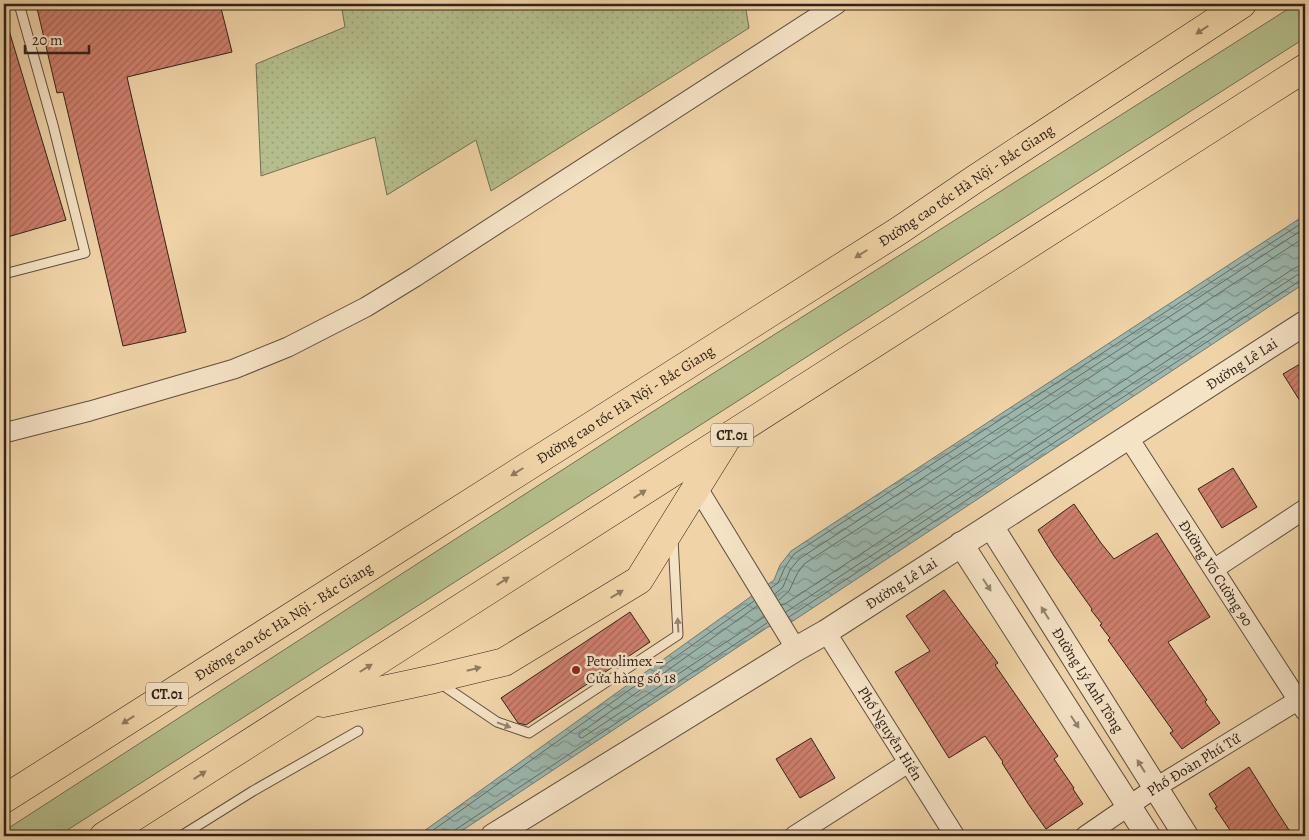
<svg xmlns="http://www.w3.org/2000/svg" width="1309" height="840" font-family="Alegreya,serif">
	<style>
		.grass { fill: #b4be8c; stroke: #727054 }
		.garden { fill: url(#garden-dots); stroke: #727054 }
		.water { fill: url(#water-waves); stroke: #707c73 }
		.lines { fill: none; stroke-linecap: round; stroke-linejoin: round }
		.shore { stroke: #666d64; stroke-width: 1 }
		.building { fill: url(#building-hatch); stroke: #30231b }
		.service-casing { stroke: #604f3e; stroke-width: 11 }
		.minor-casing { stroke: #604f3e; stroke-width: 21 }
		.tertiary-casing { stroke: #604f3e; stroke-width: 26 }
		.motorway-casing { stroke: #30231b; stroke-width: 29 }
		.service { stroke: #f5e3c6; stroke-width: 9 }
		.minor { stroke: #f5e3c6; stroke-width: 19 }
		.tertiary { stroke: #f5e3c6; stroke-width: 24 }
		.motorway { stroke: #f0d4a7; stroke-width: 28 }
		.oneway { fill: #907c61 }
		.oneway2 { fill: #928370 }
		.poi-dot { fill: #8f2418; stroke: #f5e3c6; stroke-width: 2 }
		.labels { text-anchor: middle; stroke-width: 5; stroke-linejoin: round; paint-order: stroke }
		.shield { fill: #f5e3c6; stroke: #6b5d4e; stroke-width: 1 }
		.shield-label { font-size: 14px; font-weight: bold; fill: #30231b }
		.street-label { font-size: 15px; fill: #30231b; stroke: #f5e3c6 }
		.poi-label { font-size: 15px; fill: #30231b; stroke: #f5e3c6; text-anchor: start }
	</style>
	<defs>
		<pattern id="garden-dots" width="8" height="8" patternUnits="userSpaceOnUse" patternTransform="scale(1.25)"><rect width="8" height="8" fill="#b4be8c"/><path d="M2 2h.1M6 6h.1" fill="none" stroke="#9ba378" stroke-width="1.8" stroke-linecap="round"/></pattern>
		<pattern id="water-waves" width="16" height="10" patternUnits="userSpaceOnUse" patternTransform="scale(1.25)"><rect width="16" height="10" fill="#9bb7ae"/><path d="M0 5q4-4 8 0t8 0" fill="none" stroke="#7f948d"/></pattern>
		<pattern id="building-hatch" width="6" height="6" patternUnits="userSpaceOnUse" patternTransform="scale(1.25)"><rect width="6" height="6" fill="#cf7f6d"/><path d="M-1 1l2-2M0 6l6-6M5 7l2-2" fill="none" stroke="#a86859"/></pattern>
	</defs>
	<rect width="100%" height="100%" fill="#f0d4a7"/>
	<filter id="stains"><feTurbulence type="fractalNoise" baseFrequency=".004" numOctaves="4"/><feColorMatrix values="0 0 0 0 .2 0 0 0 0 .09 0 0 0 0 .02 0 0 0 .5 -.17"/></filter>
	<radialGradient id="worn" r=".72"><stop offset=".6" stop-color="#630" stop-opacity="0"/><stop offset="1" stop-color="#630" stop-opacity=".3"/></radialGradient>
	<polygon class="grass" points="1296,4 1305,4 1305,38 58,836 4,836 4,831 638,421"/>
	<polygon class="garden" points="341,4 745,4 749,28 491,191 476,140 387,195 375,137 261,176 256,64 345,27"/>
	<polygon class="water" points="1305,215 1305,283 793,621 768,627 454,836 417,836 774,580 780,565 791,551"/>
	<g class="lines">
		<g class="shore">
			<polyline points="771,588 778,583 785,567 794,554 1305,221"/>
			<polyline points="775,594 783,587 790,570 799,559 1305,228"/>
			<polyline points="779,600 789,591 797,574 804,564 1305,237"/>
			<polyline points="781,605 785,604 1293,269 1299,266 1305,265"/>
			<polyline points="757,606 579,734 579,737 582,738 764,617"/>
			<polyline points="786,612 1297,275 1305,273"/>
			<polyline points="789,617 1301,280 1305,279"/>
			<polyline points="425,836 754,601"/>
			<polyline points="452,836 453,833 455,830 767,623"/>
		</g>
	</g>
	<g class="building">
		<polygon points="36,4 220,4 232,52 127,77 186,332 123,346 63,92 57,93"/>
		<polygon points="4,27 8,27 66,220 4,238"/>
		<polygon points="1305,361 1305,409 1283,374"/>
		<polygon points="1233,468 1257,507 1222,528 1198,489"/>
		<polygon points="1074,504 1101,543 1114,559 1157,533 1210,617 1168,642 1207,700 1205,702 1220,723 1182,749 1170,733 1173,731 1108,640 1110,638 1100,625 1102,624 1091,610 1092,609 1054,556 1038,530"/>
		<polygon points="944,590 998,663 995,665 1058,756 1054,759 1074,788 1073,789 1083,804 1046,829 1029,805 1002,763 1003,762 985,736 949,758 895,672 930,651 906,616"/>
		<polygon points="630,612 650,642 526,725 518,723 501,698"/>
		<polygon points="811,738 835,778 800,798 776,759"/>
		<polygon points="1249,767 1276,810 1293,836 1234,836 1215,808 1217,807 1209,794"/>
	</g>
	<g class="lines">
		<defs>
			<g id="service">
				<polyline points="4,274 85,253 53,125 19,4"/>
				<polyline points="441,684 497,722 529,733 678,635 673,539"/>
				<polyline points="181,836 253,791 358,731"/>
			</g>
			<g id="minor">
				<polyline points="4,433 90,411 234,369 288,347 366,307 415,277 837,4"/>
				<path id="s1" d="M1128 437 1305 711"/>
				<polyline points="697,487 796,649"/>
				<polyline points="1214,569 1305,509"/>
				<path id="s2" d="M826 632 955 836"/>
				<polyline points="794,836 908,763"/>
				<path id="s3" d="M1085 836 1155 788 1305 696"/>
			</g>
			<g id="tertiary">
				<path id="s4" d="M991 526 1186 836"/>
				<polyline points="961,544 1148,836"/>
				<path id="s5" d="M493 836 796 649 826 632 1305 323"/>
			</g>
			<g id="motorway">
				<polyline points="323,703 434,679 504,662 639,580 724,443"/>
				<path id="s6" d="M4 799 900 230 975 179 1242 4"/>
				<polyline points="104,836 1305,68"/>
			</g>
		</defs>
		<use href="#service" class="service-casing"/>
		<use href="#minor" class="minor-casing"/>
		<use href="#tertiary" class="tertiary-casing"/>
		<use href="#motorway" class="motorway-casing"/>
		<use href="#service" class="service"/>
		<use href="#minor" class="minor"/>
		<use href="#tertiary" class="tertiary"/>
		<use href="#motorway" class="motorway"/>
	</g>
	<defs><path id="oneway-solid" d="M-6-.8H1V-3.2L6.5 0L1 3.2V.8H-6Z" transform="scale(1.25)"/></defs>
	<g class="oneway">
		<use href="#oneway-solid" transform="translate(1202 30) rotate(147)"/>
		<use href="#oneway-solid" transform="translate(861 254) rotate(148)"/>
		<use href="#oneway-solid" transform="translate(517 472) rotate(148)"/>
		<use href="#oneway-solid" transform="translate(640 494) rotate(-33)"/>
		<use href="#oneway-solid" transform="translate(503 581) rotate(-33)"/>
		<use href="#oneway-solid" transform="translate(617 594) rotate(-31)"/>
		<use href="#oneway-solid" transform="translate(366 668) rotate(-32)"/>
		<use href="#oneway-solid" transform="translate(474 669) rotate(-14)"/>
		<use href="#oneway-solid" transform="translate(128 720) rotate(147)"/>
		<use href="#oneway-solid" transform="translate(200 775) rotate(-33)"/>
	</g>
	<g class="oneway2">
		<use href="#oneway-solid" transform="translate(987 585) rotate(57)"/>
		<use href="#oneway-solid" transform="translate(1045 613) rotate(-122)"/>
		<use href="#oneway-solid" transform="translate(678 625) rotate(-93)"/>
		<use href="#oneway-solid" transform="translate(1075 722) rotate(57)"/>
		<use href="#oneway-solid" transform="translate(504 725) rotate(20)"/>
		<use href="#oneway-solid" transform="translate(1141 766) rotate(-122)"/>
	</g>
	<circle class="poi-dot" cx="576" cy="670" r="5"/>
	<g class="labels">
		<g class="shield">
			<rect x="711" y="423.5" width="42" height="23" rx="4"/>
			<rect x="146" y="682.5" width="42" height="23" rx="4"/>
		</g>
		<g class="shield-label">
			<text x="732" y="440">CT.01</text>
			<text x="167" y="699">CT.01</text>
		</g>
		<g class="street-label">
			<text dy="5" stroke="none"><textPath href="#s6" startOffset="1141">Đường cao tốc Hà Nội - Bắc Giang</textPath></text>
			<text dy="5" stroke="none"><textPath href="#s5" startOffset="885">Đường Lê Lai</textPath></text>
			<text dy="5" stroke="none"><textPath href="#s6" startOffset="736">Đường cao tốc Hà Nội - Bắc Giang</textPath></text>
			<text dy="5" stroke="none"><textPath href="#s1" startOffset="162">Đường Võ Cường 90</textPath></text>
			<text dy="5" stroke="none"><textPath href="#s5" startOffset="480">Đường Lê Lai</textPath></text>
			<text dy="5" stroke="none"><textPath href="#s6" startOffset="331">Đường cao tốc Hà Nội - Bắc Giang</textPath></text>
			<text dy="5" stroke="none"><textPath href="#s4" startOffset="182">Đường Lý Anh Tông</textPath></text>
			<text dy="5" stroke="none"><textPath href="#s2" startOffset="120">Phố Nguyễn Hiền</textPath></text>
			<text dy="5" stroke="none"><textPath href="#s3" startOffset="130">Phố Đoàn Phú Tứ</textPath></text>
		</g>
		<g class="poi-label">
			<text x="586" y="666">Petrolimex –<tspan x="586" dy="17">Cửa hàng số 18</tspan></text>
		</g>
	</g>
	<rect width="1309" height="840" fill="none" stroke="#f0d4a7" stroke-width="20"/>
	<rect x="5" y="5" width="1299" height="830" fill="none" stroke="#30231b" stroke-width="2.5"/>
	<rect x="10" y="10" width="1289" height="820" fill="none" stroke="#30231b"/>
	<path d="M25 45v8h64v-8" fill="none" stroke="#30231b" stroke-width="2.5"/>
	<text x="32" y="45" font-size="15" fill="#30231b" stroke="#f5e3c6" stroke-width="4" paint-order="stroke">20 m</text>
	<rect width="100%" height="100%" filter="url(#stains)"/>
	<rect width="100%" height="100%" fill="url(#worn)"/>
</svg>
